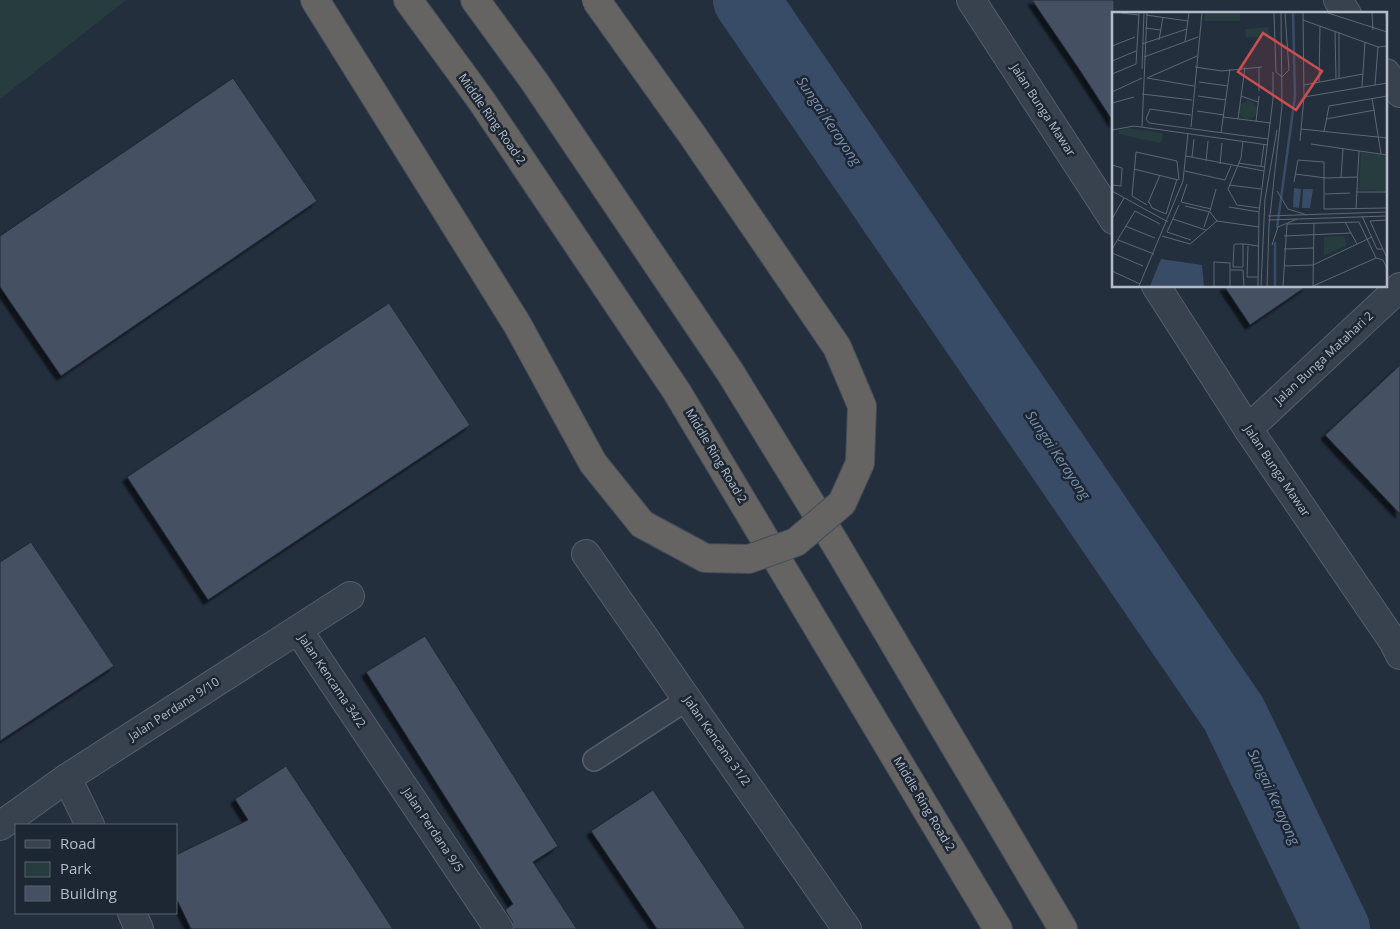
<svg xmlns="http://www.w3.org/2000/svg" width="1400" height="929" font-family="'Open Sans',sans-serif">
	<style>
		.green { fill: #263c3f }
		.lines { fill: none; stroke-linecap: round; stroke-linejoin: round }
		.river { stroke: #394c67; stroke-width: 66 }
		.building { fill: #455162; stroke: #1f2835; filter: url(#shadow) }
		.service-casing { stroke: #565f6c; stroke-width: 24 }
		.minor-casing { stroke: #565f6c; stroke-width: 30 }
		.trunk-casing { stroke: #434c59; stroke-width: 30 }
		.service { stroke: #38414e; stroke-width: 21 }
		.minor { stroke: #38414e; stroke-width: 28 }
		.trunk { stroke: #656462; stroke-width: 28 }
		.trunk-bridge-casing { stroke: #434c59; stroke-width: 30; stroke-linecap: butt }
		.trunk-bridge { stroke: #656462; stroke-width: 28 }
		.labels { text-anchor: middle; stroke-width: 5; stroke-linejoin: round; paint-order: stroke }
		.street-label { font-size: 12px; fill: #b4bcc9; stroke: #1d2633 }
		.water-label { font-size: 14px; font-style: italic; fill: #7c92b1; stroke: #1d2633 }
		.inset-river { fill: none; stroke: #394c67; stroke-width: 2.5 }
		.inset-road { fill: none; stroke: #5e6776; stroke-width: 1 }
		.view { fill: #ce4d50; fill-opacity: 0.15; stroke: #ce4d50; stroke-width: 2.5 }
		.inset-edge { fill: none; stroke: #b4bcc9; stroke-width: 2.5 }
	</style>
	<defs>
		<filter id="shadow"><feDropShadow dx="-4.5" dy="4.5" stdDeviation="1" flood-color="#0009"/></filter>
	</defs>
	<rect width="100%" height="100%" fill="#242f3e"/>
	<polygon class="green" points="0,0 126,0 0,99"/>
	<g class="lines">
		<polyline class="river" points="746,0 1234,714 1337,929"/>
	</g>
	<g class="building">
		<polygon points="1032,0 1114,0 1114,123 1081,72"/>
		<polygon points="233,78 317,201 61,376 0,287 0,236"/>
		<polygon points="1224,286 1307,286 1250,325"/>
		<polygon points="389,303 470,425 208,600 127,477"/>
		<polygon points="1400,365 1400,514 1325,435"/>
		<polygon points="31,542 114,666 0,741 0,562"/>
		<polygon points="425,636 558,846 533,862 577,929 514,929 512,921 505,910 513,904 366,672"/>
		<polygon points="286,766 354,869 393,929 191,929 176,898 176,855 248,820 235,799"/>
		<polygon points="653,790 690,845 746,929 657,929 591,831"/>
	</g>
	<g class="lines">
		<defs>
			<polyline id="service" points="594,760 688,699"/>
			<g id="minor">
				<polyline points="971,0 1114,220"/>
				<polyline points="1338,0 1347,14"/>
				<polyline points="1386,73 1400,93"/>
				<polyline points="1156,286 1248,429 1393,641 1400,655"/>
				<polyline points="1248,429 1400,287"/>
				<polyline points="586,554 847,929"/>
				<polyline points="298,630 499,929"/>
				<polyline points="67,778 90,825"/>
				<polyline points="0,826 67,778 350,596"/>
				<polyline points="132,913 139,929"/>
			</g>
			<g id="trunk">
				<polyline points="315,0 375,96"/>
				<polyline points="408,0 481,100 677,392 998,929"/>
				<polyline points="475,0 534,81 730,372 835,543 1063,929"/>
			</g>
		</defs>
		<use href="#service" class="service-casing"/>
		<use href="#minor" class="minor-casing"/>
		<use href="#trunk" class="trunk-casing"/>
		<use href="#service" class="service"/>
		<use href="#minor" class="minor"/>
		<use href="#trunk" class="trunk"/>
		<defs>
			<polyline id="trunk-bridge" points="375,96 517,324 593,463 642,524 705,558 749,559 796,542 842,503 860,463 862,406 837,347 693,136 596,0"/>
		</defs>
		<use href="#trunk-bridge" class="trunk-bridge-casing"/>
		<use href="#trunk-bridge" class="trunk-bridge"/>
	</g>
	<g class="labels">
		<g class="street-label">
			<text transform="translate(1043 110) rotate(57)" y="4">Jalan Bunga Mawar</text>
			<text transform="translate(492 119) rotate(55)" y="4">Middle Ring Road 2</text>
			<text transform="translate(1324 358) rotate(-43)" y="4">Jalan Bunga Matahari 2</text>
			<text transform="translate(716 456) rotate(59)" y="4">Middle Ring Road 2</text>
			<text transform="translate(1277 471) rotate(56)" y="4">Jalan Bunga Mawar</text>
			<text transform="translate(332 681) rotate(56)" y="4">Jalan Kencama 34/2</text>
			<text transform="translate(174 709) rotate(-33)" y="4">Jalan Perdana 9/10</text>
			<text transform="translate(717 741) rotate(55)" y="4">Jalan Kencana 31/2</text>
			<text transform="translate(924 804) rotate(59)" y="4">Middle Ring Road 2</text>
			<text transform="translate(433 830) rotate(56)" y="4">Jalan Perdana 9/5</text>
		</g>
		<g class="water-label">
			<text transform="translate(829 121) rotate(56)" y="5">Sungai Kerayong</text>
			<text transform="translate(1058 455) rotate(56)" y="5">Sungai Kerayong</text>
			<text transform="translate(1274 797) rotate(65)" y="5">Sungai Kerayong</text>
		</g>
	</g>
	<g transform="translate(1112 12)">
		<rect width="275" height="275" fill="#242f3e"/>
		<path d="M93 1H128V9H92ZM156 15 157 24 134 26 133 17ZM127 98a9 9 0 1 1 18 0a9 9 0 1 1-18 0ZM14 116 51 121 49 131 6 122 7 118ZM249 140 275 144V179L247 178ZM232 224 235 233 212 244V225Z" fill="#263c3f"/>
		<path d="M182 176 189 177 187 196 181 195ZM191 177H201L198 196H190ZM49 247 90 253 92 274H38Z" fill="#394c67"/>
		<path class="inset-river" d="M165 216 183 84 181 1M163 274V230"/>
		<path class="inset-road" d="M9 1 27 3M162 1 164 60 170 65 177 58 173 1M216 1 275 20M260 1 261 18M274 1 275 20M34 3 76 9M191 8 266 35 275 34M33 16 49 18M223 19 224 67M227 20V66M47 28 51 5M73 30 77 1M30 32 75 17M0 34 23 25M32 45 86 25M0 49 24 39M83 55 110 59 150 55M147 55V79M30 57 32 1M0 62 24 52 27 1M87 70 116 74M207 70 208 14M192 73 251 62M263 73 266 35M82 74 35 66 85 44M250 75 253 30M0 80 30 66M30 82 80 88M86 84 114 88M129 84 146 90M192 85 275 71M260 86 269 142M0 91 22 85M85 99 112 103M79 103 38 97 34 107 37 111 156 127M111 105 159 111M126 107 133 55M214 107 263 98M144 109 147 84M30 115 35 1M79 115 90 1M189 117 275 126M0 118 22 114 156 133M212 120 217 94 275 84M109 121 118 57M131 129 129 146 116 177 125 193 147 196M188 129 192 85 191 1M199 132 275 143M74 144 152 159M80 145 82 127M94 149 96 129M126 151 153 155M108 152 110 131M0 153 10 156 9 174 0 173M149 154 152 132M22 157 66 168M73 159 113 168 119 154M183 162 214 166 245 165M229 166 231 137M182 170 186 148 212 150V197L275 196M75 172 69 190 99 197M117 173 149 177M0 179 56 210M165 179 176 197 195 203M244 180H275M213 182 238 181M37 190 40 196 54 202 65 167M36 191 48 163M35 193 20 184 24 140 65 149 67 168M67 193 55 220 79 228M73 194 98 200 105 209M117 195 147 200M244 197 247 139M98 199 104 177M156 204 275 200M250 204 265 237H271M0 207 12 186M61 207 94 218M156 208 275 204M275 208 258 209 275 246M105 209 147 215M233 210 245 232M13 214 43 226M92 215 97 200M50 224 78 232 105 209M172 224 239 221M6 228 42 242M131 232V255H121L122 233 123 232H133L146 234M160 233 166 215 185 207M136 234 135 265H146M0 237 23 199 48 212M172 237 202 236M0 241 31 254M264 246 271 248 275 257M172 254 201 253 260 225M119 258H131L132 274M0 259 28 272M27 274 71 169 76 121M102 274V250L118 251V274M146 274 147 200 161 87V60M149 274 153 187 165 118M155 274 157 213 170 94 169 1M171 274 175 212 247 210 264 246M201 274 264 246M201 274 202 211"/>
		<path class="view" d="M151 21 210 59 184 98 126 60Z"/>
		<rect width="275" height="275" class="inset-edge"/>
	</g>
	<rect x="15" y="824" width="162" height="90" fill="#1d2633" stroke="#59626f"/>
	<rect x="25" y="840" width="25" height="8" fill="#38414e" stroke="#59626f"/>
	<text x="60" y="849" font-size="15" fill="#b4bcc9">Road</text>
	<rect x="25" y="862" width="25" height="15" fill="#263c3f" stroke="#59626f"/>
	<text x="60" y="874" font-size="15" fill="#b4bcc9">Park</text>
	<rect x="25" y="886" width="25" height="15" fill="#455162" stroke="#59626f"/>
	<text x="60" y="899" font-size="15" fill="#b4bcc9">Building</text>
</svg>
